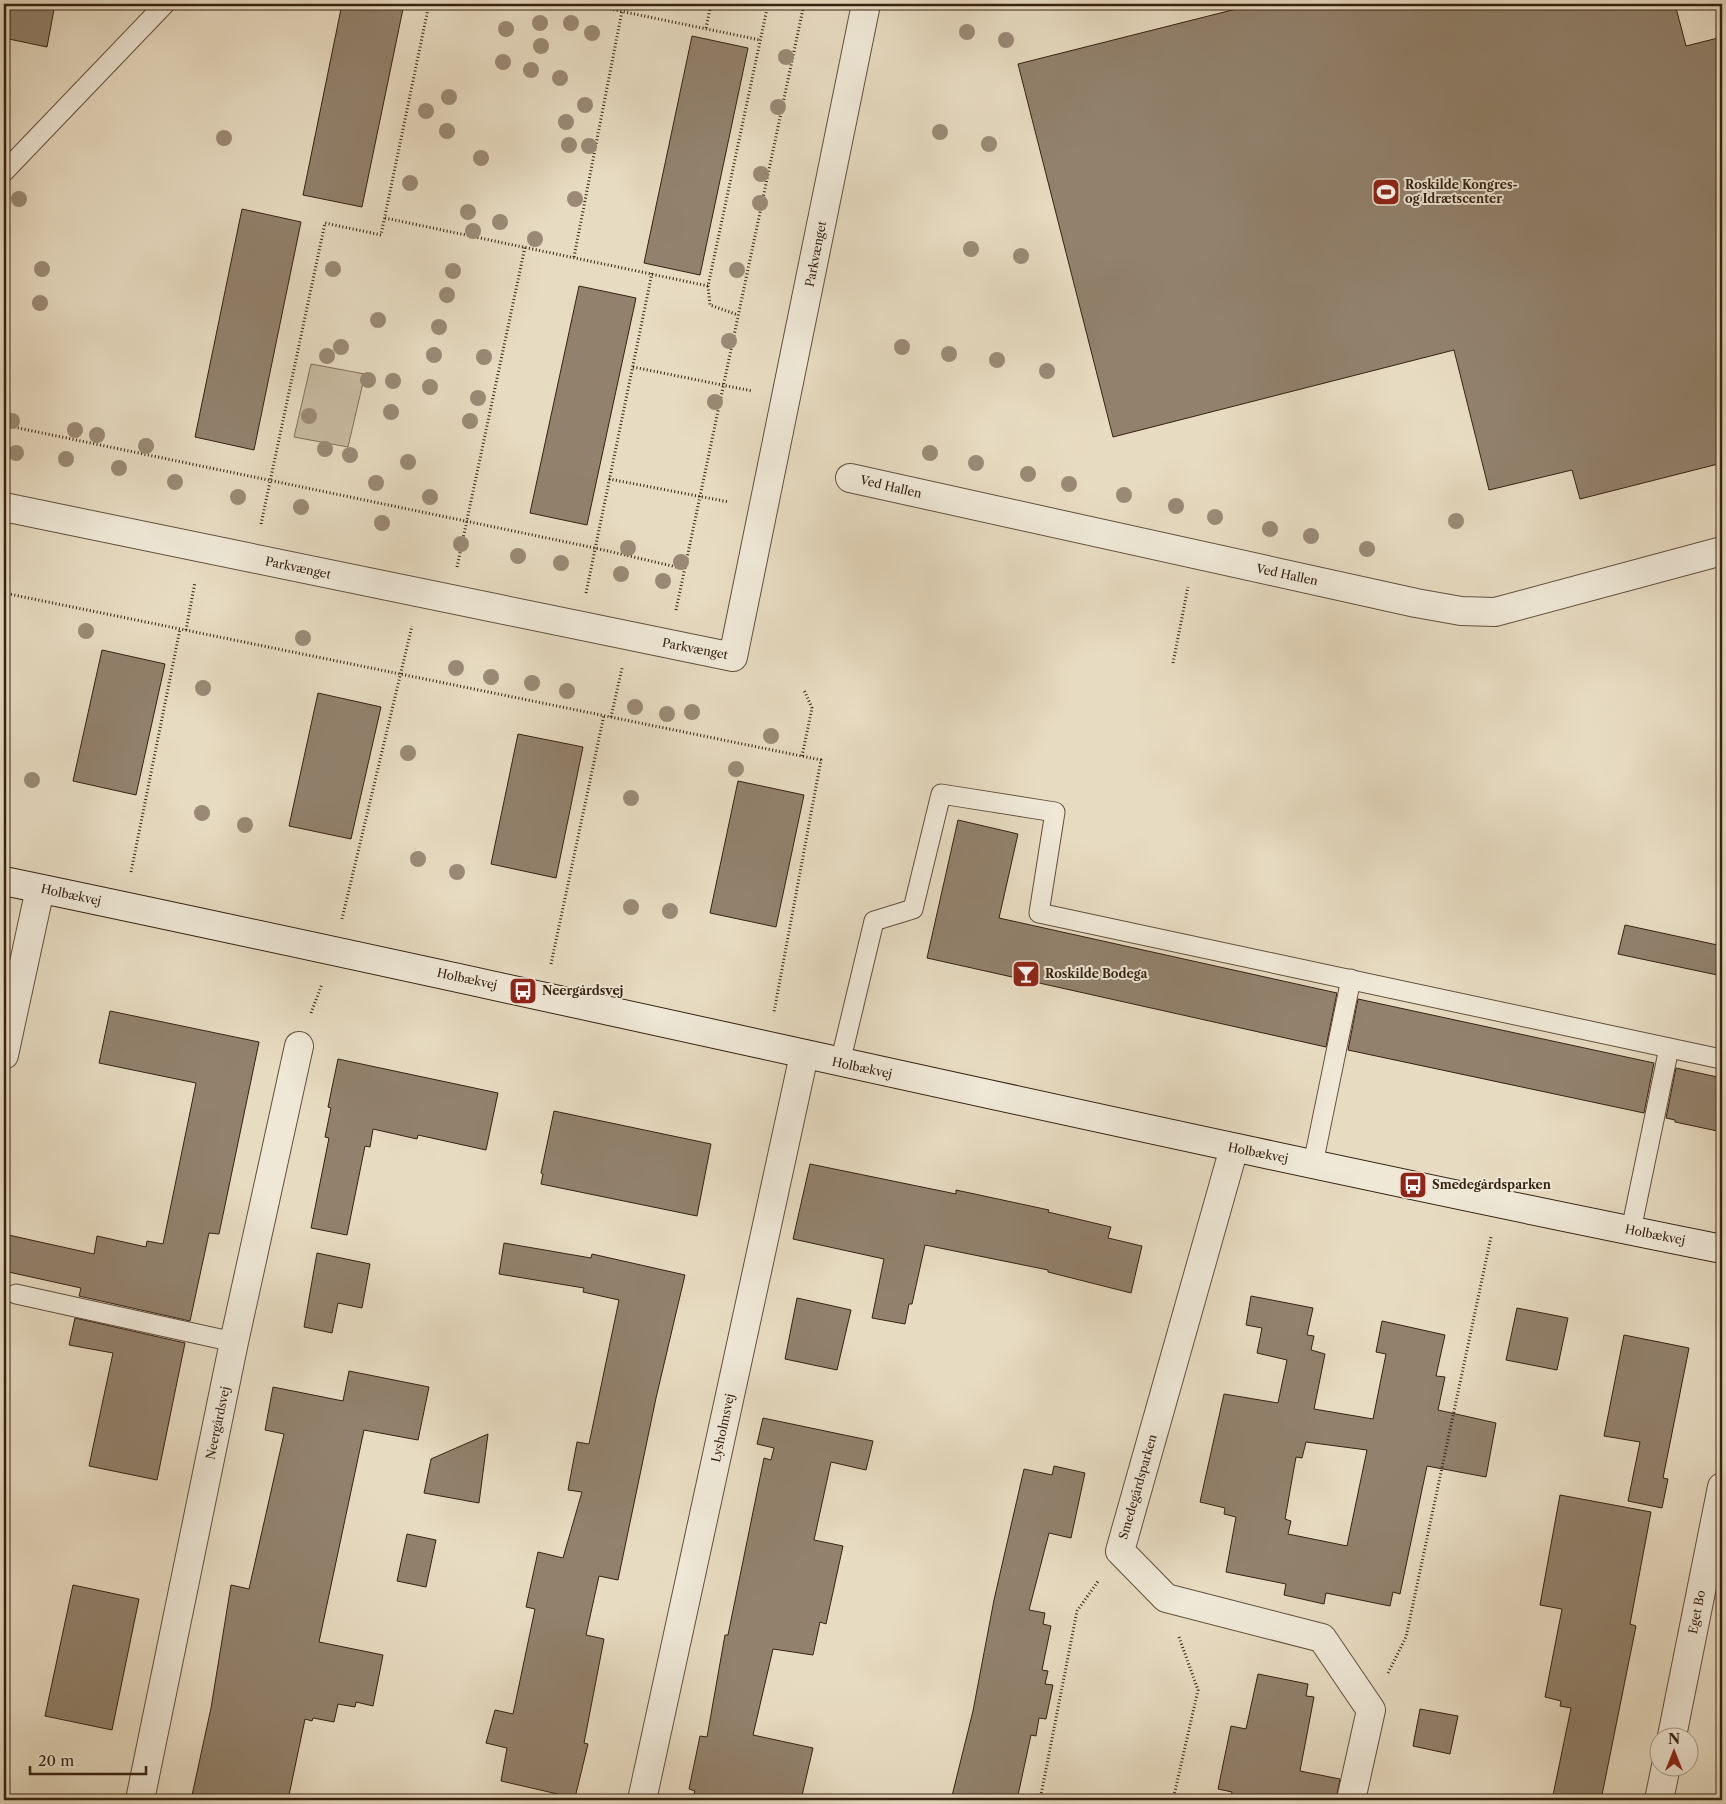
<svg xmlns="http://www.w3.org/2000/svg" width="1726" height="1804" font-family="'Libre Caslon Text',serif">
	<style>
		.green { fill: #c9bca3; stroke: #806f5a }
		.building { fill: #92826d; stroke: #362211; fill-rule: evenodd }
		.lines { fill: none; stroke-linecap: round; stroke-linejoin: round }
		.lane-casing { stroke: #62503d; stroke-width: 21 }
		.street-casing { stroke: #62503d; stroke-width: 30 }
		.secondary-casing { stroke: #362211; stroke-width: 30 }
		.path { stroke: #362211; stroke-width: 3; stroke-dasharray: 1 2.5; stroke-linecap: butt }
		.lane { stroke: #efe8d7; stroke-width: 19 }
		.street { stroke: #efe8d7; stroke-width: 28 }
		.secondary { stroke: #efe8d7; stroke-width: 28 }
		.tree { fill: #9a8a75 }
		.labels { text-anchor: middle; stroke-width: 4; stroke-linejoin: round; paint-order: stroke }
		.poi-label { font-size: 12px; font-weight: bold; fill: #362211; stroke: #efe8d7; text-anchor: start }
		.street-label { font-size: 12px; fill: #362211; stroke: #efe8d7 }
	</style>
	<rect width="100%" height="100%" fill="#e7dbc1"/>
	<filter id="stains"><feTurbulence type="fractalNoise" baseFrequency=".004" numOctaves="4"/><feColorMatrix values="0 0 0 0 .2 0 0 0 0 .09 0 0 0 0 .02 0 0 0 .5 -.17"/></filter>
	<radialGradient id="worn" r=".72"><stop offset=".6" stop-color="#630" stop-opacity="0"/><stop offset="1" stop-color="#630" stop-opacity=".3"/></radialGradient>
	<polygon class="green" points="311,364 365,374 348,447 294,437"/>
	<g class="building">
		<polygon points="4,4 55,4 47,47 4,38"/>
		<polygon points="342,4 404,4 362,207 303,195"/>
		<polygon points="1256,4 1675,4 1686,46 1722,37 1722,463 1580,499 1572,470 1489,490 1454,350 1113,437 1018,64"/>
		<polygon points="692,36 748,48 700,275 644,263"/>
		<polygon points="242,209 301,222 254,450 195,437"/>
		<polygon points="579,286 636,298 587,525 530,513"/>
		<polygon points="102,650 165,664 136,795 73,781"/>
		<polygon points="318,693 381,707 351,839 289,826"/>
		<polygon points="518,734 583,747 556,878 491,864"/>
		<polygon points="738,781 804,795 776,927 710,913"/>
		<polygon points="958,820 1018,834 999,918 1337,993 1326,1047 927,958"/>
		<polygon points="1625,925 1722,946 1722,976 1618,954"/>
		<polygon points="1358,999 1654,1063 1644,1113 1348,1050"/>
		<polygon points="110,1011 259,1042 219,1234 209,1233 190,1321 79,1296 81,1288 4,1271 4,1234 94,1254 97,1236 146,1247 147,1241 163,1244 196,1083 99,1063"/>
		<polygon points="338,1059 498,1093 486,1150 418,1135 417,1139 373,1129 370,1147 365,1146 347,1235 311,1228 329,1138 325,1137 331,1108 328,1107"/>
		<polygon points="1676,1068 1722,1078 1722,1132 1675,1122 1675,1120 1666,1118"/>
		<polygon points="554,1111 711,1144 697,1216 541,1184 543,1174 541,1173"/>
		<polygon points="810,1164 956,1194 956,1190 1049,1210 1048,1212 1111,1227 1108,1238 1142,1246 1131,1293 1048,1272 1048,1270 925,1245 912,1304 909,1304 905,1324 872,1318 884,1259 793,1239"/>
		<polygon points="504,1243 591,1258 592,1254 685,1275 656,1398 618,1580 599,1576 586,1635 604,1639 584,1743 588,1744 575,1798 501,1781 507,1748 486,1743 495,1710 513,1714 535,1609 526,1607 538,1552 563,1558 582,1492 568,1490 577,1442 589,1444 619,1300 583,1292 584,1288 499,1274"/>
		<polygon points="317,1253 370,1264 362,1308 338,1303 332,1333 304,1327"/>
		<path d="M1251 1296 1313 1308 1307 1335 1314 1336 1311 1350 1325 1354 1314 1409 1373 1419 1386 1354 1376 1352 1382 1321 1445 1335 1436 1376 1445 1377 1438 1410 1496 1423 1486 1477 1427 1466 1400 1594 1393 1592 1390 1606 1326 1593 1324 1604 1284 1595 1286 1584 1226 1572 1236 1517 1224 1514 1225 1508 1200 1502 1224 1394 1278 1403 1287 1360 1257 1353 1262 1328 1246 1325ZM1306 1442 1367 1450 1347 1546 1288 1534 1291 1521 1285 1519 1296 1457 1302 1458Z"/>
		<polygon points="797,1298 851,1310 837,1370 785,1359"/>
		<polygon points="1517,1308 1568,1318 1557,1370 1506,1360"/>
		<polygon points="75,1318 185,1343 157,1480 89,1466 113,1353 69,1345"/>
		<polygon points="1624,1335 1689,1348 1663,1478 1668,1479 1662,1508 1628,1501 1640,1442 1604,1436"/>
		<polygon points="349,1371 429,1387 418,1440 364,1430 319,1642 383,1655 373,1706 356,1702 355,1707 338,1704 334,1722 313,1718 312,1721 305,1719 288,1800 191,1800 211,1708 231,1585 249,1589 284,1434 265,1430 273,1387 343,1401"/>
		<polygon points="763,1418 873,1441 866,1470 831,1462 814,1540 843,1546 826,1624 820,1622 813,1655 773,1649 753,1735 813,1748 801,1800 692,1800 695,1791 689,1789 700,1736 707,1737 725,1635 728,1635 764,1458 771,1460 774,1448 757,1444"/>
		<polygon points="488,1434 479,1503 424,1493 431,1459"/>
		<polygon points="1054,1466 1085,1473 1071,1538 1049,1533 1029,1610 1045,1613 1043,1624 1051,1626 1042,1670 1048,1671 1045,1684 1053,1685 1046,1719 1039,1718 1036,1736 1031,1735 1017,1800 951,1800 973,1711 994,1600 1024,1469 1052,1475"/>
		<polygon points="1560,1495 1651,1512 1630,1624 1636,1626 1601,1800 1552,1800 1571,1708 1560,1706 1561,1701 1545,1697 1562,1609 1540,1605"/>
		<polygon points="407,1534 436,1540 426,1587 397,1581"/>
		<polygon points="73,1585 139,1599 112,1730 45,1716"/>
		<polygon points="1258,1674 1308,1684 1306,1696 1314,1697 1300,1771 1340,1779 1336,1800 1230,1800 1232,1792 1218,1789 1231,1726 1246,1729"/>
		<polygon points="1420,1709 1458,1716 1450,1754 1413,1746"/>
	</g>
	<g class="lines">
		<defs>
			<g id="lane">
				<polyline points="4,172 165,4"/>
				<polyline points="840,1063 874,921 913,909 941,794 1055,812 1039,913 1721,1059"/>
				<polyline points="1313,1164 1351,979"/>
				<polyline points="1631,1230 1669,1048"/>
				<polyline points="16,1294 234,1342"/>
			</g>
			<g id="street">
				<polyline points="850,478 1416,603 1461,611 1495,612 1722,551"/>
				<polyline points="4,507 733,657 866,4"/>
				<polyline points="4,1055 40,889"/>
				<polyline points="1234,1148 1120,1551 1166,1598 1322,1638 1371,1710 1351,1800"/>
				<polyline points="1672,1736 1722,1487"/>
				<polyline points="140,1800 234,1342 299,1046"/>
				<polyline points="642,1800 804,1055"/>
				<polyline points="1659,1800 1666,1766"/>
			</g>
			<path id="secondary" d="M4 881C577 1000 1148 1134 1722 1249"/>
		</defs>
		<use href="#lane" class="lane-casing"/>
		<use href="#street" class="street-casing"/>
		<use href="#secondary" class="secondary-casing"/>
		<g class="path">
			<polyline points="586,4 760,40"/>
			<polyline points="706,28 711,4"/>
			<polyline points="385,218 708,286 768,4"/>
			<polyline points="574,257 622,11"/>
			<polyline points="708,286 710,305 738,315"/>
			<polyline points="633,367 752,391"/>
			<polyline points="4,425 595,548 685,569"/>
			<polyline points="609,479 729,502"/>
			<polyline points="261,524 325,223 381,235 429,4"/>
			<polyline points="457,567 525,247"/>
			<polyline points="4,593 821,760 774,1012"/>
			<polyline points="586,593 652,273"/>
			<polyline points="676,610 804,4"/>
			<polyline points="186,630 195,582"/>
			<polyline points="1173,663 1188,587"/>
			<polyline points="611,717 622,668"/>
			<polyline points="802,756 812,708 804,690"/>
			<polyline points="131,872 180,629"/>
			<polyline points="342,919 412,626"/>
			<polyline points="551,964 604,715"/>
			<polyline points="311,1013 322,984"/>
			<polyline points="1388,1673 1406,1637 1491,1237"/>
			<polyline points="1040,1800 1077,1611 1099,1580"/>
			<polyline points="1173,1800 1198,1690 1179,1637"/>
		</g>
		<use href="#lane" class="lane"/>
		<use href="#street" class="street"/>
		<use href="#secondary" class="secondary"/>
	</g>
	<g class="tree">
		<circle cx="540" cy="23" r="8"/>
		<circle cx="571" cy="23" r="8"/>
		<circle cx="506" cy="29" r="8"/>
		<circle cx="967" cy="32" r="8"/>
		<circle cx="592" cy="33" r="8"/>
		<circle cx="1006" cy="40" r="8"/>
		<circle cx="541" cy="46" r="8"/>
		<circle cx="786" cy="57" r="8"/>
		<circle cx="503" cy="62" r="8"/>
		<circle cx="531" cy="70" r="8"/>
		<circle cx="560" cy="78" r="8"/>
		<circle cx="449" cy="97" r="8"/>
		<circle cx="585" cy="105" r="8"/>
		<circle cx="778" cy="107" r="8"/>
		<circle cx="426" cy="111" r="8"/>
		<circle cx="566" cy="122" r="8"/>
		<circle cx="447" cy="131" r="8"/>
		<circle cx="940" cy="132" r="8"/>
		<circle cx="224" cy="138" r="8"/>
		<circle cx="989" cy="144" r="8"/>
		<circle cx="569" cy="145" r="8"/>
		<circle cx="589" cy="146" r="8"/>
		<circle cx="481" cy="158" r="8"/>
		<circle cx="761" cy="174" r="8"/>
		<circle cx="410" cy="183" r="8"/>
		<circle cx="19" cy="199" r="8"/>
		<circle cx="575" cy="199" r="8"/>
		<circle cx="760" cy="203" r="8"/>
		<circle cx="468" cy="212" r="8"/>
		<circle cx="500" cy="222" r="8"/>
		<circle cx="473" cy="231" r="8"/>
		<circle cx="535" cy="239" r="8"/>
		<circle cx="971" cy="249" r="8"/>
		<circle cx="1021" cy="256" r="8"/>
		<circle cx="42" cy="269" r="8"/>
		<circle cx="333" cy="269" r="8"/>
		<circle cx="737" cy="270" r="8"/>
		<circle cx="453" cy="271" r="8"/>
		<circle cx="447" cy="295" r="8"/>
		<circle cx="40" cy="303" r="8"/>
		<circle cx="378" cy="320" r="8"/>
		<circle cx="439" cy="327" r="8"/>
		<circle cx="729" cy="341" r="8"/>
		<circle cx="341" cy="347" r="8"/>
		<circle cx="902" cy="347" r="8"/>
		<circle cx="949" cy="354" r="8"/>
		<circle cx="434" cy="355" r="8"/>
		<circle cx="327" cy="356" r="8"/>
		<circle cx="484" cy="357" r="8"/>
		<circle cx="997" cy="360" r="8"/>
		<circle cx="1047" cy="371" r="8"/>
		<circle cx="368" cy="380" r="8"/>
		<circle cx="393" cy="381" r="8"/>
		<circle cx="430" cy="387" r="8"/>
		<circle cx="478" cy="398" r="8"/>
		<circle cx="715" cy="402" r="8"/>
		<circle cx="391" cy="412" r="8"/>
		<circle cx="309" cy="416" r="8"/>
		<circle cx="12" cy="421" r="8"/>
		<circle cx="470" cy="421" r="8"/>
		<circle cx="75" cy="430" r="8"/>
		<circle cx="97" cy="435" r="8"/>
		<circle cx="146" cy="446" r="8"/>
		<circle cx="325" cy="449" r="8"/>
		<circle cx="16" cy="453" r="8"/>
		<circle cx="930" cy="453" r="8"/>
		<circle cx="350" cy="455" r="8"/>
		<circle cx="66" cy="459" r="8"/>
		<circle cx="408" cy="462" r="8"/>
		<circle cx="976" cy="463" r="8"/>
		<circle cx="119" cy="468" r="8"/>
		<circle cx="1028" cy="474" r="8"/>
		<circle cx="175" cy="482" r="8"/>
		<circle cx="376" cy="483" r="8"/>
		<circle cx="1069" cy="484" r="8"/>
		<circle cx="1124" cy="495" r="8"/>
		<circle cx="238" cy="497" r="8"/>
		<circle cx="430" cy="497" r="8"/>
		<circle cx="1176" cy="506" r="8"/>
		<circle cx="301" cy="507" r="8"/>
		<circle cx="1215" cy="517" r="8"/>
		<circle cx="1456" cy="521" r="8"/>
		<circle cx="382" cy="523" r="8"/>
		<circle cx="1270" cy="529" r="8"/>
		<circle cx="1311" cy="536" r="8"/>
		<circle cx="461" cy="544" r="8"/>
		<circle cx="628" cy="548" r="8"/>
		<circle cx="1367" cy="549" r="8"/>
		<circle cx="518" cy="556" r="8"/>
		<circle cx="681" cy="562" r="8"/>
		<circle cx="561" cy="563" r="8"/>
		<circle cx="621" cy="574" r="8"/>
		<circle cx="663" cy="581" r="8"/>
		<circle cx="86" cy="631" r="8"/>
		<circle cx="303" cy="638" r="8"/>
		<circle cx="456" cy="668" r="8"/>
		<circle cx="491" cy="677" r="8"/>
		<circle cx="532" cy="683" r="8"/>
		<circle cx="203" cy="688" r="8"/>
		<circle cx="567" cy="691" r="8"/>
		<circle cx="635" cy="707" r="8"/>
		<circle cx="692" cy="712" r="8"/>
		<circle cx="667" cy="714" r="8"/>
		<circle cx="771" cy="736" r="8"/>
		<circle cx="408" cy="753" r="8"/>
		<circle cx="736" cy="769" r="8"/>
		<circle cx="32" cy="780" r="8"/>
		<circle cx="631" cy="798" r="8"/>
		<circle cx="202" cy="813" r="8"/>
		<circle cx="245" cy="825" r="8"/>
		<circle cx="418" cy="859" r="8"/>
		<circle cx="457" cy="872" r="8"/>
		<circle cx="631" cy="907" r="8"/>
		<circle cx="670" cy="911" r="8"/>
	</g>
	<defs>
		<symbol id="stadium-square" viewBox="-11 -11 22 22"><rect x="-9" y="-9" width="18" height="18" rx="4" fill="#8f2418" stroke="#efe8d7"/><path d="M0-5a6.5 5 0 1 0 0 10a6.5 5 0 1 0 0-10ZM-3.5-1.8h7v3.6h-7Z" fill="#fff"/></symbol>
		<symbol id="bar-square" viewBox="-11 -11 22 22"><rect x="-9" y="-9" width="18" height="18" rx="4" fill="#8f2418" stroke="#efe8d7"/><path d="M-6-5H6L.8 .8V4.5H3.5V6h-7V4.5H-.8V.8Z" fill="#fff"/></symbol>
		<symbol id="bus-square" viewBox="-11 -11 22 22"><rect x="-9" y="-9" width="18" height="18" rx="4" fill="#8f2418" stroke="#efe8d7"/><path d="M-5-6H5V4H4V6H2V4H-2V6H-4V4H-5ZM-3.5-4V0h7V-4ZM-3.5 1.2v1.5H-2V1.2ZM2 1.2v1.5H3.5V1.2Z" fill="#fff"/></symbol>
	</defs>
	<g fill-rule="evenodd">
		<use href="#stadium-square" x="1370" y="176" width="32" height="32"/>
		<use href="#bar-square" x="1010" y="958" width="32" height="32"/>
		<use href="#bus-square" x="507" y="975" width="32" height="32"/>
		<use href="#bus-square" x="1397" y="1169" width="32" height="32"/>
	</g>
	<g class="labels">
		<g class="poi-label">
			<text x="1405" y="189">Roskilde Kongres-<tspan x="1405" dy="14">og Idrætscenter</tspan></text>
			<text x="1045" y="978">Roskilde Bodega</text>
			<text x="542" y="995">Neergårdsvej</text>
			<text x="1432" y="1189">Smedegårdsparken</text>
		</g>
		<g class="street-label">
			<text transform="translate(816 254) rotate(-79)" y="4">Parkvænget</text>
			<text transform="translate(891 487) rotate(13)" y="4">Ved Hallen</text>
			<text transform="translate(298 568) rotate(12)" y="4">Parkvænget</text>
			<text transform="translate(1287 575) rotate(12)" y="4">Ved Hallen</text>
			<text transform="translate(695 649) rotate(11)" y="4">Parkvænget</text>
			<text transform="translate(71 895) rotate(12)" y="4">Holbækvej</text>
			<text transform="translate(467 979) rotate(12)" y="4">Holbækvej</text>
			<text transform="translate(862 1068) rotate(12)" y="4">Holbækvej</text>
			<text transform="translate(1258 1153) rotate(11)" y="4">Holbækvej</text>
			<text transform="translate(1655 1235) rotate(11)" y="4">Holbækvej</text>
			<text transform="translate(218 1423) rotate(-78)" y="4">Neergårdsvej</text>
			<text transform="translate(723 1428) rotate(-78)" y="4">Lysholmsvej</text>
			<text transform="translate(1138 1487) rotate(-74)" y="4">Smedegårdsparken</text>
			<text transform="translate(1697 1612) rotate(-79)" y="4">Eget Bo</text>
		</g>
	</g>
	<rect width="1726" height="1804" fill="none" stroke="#e7dbc1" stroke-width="20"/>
	<rect x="5" y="5" width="1716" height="1794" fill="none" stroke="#362211" stroke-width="2.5"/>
	<rect x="10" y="10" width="1706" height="1784" fill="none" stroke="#362211"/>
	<g transform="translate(1674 1752)"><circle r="24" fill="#efe8d7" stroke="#a59988"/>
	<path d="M0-4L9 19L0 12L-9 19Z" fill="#8f2418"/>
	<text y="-8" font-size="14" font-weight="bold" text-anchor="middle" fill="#362211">N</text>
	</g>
	<path d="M30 1766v8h116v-8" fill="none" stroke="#362211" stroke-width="2.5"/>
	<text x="38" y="1766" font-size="15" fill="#362211" stroke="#efe8d7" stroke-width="4" paint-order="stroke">20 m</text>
	<rect width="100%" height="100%" filter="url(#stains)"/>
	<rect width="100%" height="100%" fill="url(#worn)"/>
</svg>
